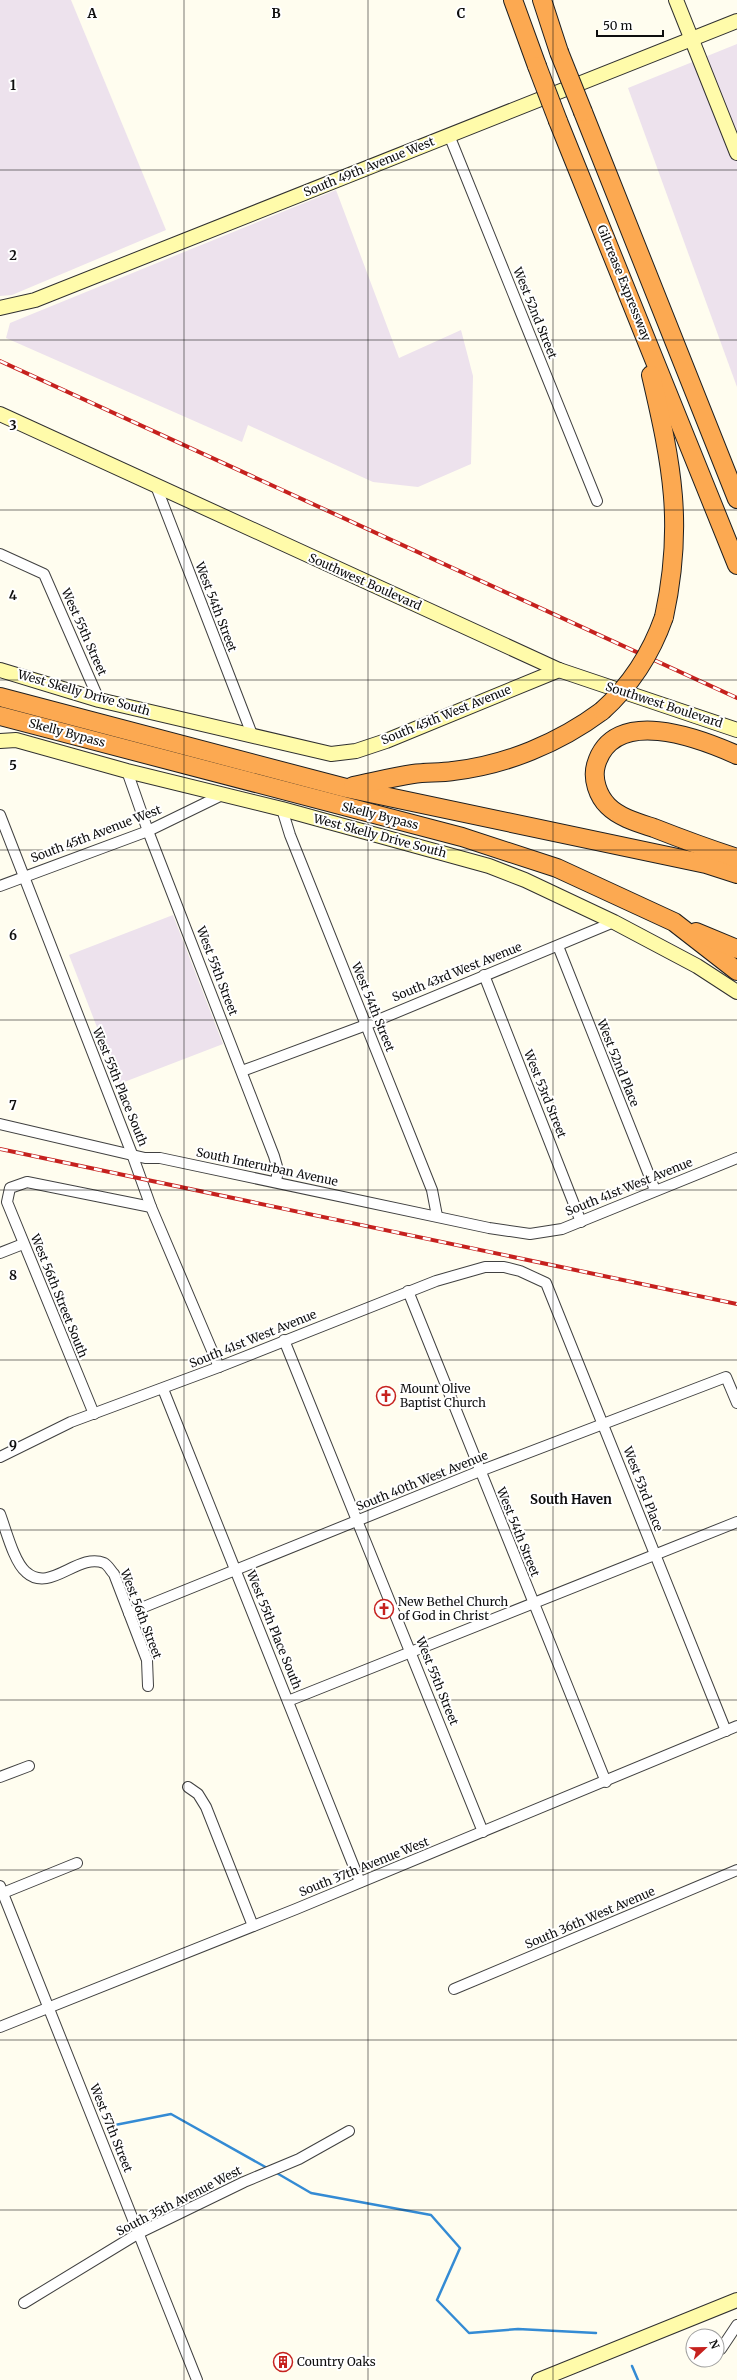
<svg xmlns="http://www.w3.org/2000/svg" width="737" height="2380" font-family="Merriweather,serif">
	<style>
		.industrial { fill: #ede2ed }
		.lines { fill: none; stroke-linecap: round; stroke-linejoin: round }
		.stream { stroke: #348bd4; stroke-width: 2.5 }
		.street-casing { stroke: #414141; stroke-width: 12 }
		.secondary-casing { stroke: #303030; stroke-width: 16 }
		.highway-casing { stroke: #1f1f1f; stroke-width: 20 }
		.street { stroke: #fff; stroke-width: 10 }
		.secondary { stroke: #fffbaa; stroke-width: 14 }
		.highway { stroke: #fca951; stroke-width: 18 }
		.rail-casing { stroke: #c6211e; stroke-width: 4 }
		.rail { stroke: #fff; stroke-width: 2.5; stroke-dasharray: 8; stroke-linecap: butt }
		.highway-bridge-casing { stroke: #1f1f1f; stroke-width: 20; stroke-linecap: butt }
		.highway-bridge { stroke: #fca951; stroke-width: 18 }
		.grid { fill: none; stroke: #0e0e0e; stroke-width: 1; stroke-opacity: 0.55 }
		.labels { text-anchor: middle; stroke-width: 4; stroke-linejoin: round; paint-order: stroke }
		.street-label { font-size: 12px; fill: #0e0e0e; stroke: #fff }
		.poi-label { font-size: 12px; fill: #0e0e0e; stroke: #fff; text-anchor: start }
		.neighbourhood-label { font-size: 13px; font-weight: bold; fill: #0e0e0e; stroke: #fff }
		.grid-label { font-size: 13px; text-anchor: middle; font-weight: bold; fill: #0e0e0e; stroke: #fff; stroke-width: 4; stroke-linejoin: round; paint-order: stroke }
	</style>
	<rect width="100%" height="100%" fill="#fffdef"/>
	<g class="industrial">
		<polygon points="0,0 71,0 166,230 12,295 0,296"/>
		<polygon points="737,44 737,387 628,88"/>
		<polygon points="336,190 399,358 461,330 473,376 471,464 418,487 373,482 248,425 242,442 6,338 10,323"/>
		<polygon points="173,915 223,1044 119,1084 69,955"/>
	</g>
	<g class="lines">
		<g class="stream">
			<polyline points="115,2125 171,2114 269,2169"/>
			<polyline points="275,2172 311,2193 431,2215 460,2248 437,2300 469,2333 518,2329 596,2333"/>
			<polyline points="632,2366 638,2380"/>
		</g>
		<defs>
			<g id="street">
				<polyline points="449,135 597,501"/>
				<polyline points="156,486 253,737"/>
				<polyline points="0,554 44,574 99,700"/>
				<polyline points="127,771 148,831 274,1156 278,1170 276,1181"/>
				<polyline points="282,809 290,835 432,1190 437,1216"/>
				<polyline points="0,815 132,1154 151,1207 219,1367"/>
				<polyline points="0,886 148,831 222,795"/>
				<polyline points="558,946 655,1190"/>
				<polyline points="484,975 581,1222"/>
				<polyline points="242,1071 366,1025 614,922"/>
				<polyline points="0,1124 145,1158 160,1158 489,1228 530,1234 562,1229 737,1158"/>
				<polyline points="0,1253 23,1244"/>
				<polyline points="408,1291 606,1782"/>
				<polyline points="284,1340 483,1832"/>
				<polyline points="163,1389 360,1882"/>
				<polyline points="94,1414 7,1202 10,1188 27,1182 151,1207"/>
				<polyline points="0,1457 71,1422 219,1367 436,1281 485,1267 504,1267 520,1271 546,1283 726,1731"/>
				<path d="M0 1514C6 1530 14 1562 26 1572 50 1594 78 1552 104 1563 108 1565 111 1571 114 1574L147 1660 148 1686"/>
				<polyline points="129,1613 480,1471 726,1377 737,1403"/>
				<polyline points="288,1701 737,1522"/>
				<polyline points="0,1777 29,1766"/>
				<polyline points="188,1787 198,1794 206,1807 253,1926"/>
				<polyline points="0,1886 197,2380"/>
				<polyline points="3,1893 77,1863"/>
				<polyline points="454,1989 737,1870"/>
				<polyline points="0,2027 296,1909 737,1726"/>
				<polyline points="24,2303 139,2233 244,2182 299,2159 349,2131"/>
				<polyline points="721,2349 737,2325"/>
			</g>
			<g id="secondary">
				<polyline points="676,0 737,153"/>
				<polyline points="0,308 35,300 737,21"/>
				<polyline points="0,414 559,670 737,730"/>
				<polyline points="0,670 99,700 331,754 356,751 386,741 559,670"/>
				<polyline points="0,741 16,740 127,771 282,809 489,866 525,880 614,922 697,966 737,992"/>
				<polyline points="539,2380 737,2300"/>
			</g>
			<g id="highway">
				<polyline points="513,0 537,66"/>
				<polyline points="542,0 559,52"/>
				<polyline points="583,112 737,499"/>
				<polyline points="558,121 737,565"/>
				<path d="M651 375C672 465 684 525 664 617"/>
				<polyline points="0,697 346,788 706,864 737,874"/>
				<polyline points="0,716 462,837 557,868 674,922 737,971"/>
				<path d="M737 755C699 738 613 705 596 765 592 779 598 796 608 806 620 818 639 823 654 828 682 839 709 849 737 858"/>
				<path d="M353 786C373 782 393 777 413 774 426 772 440 773 453 771 506 765 559 743 602 711"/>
				<polyline points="696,932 737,949"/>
			</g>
		</defs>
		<use href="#street" class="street-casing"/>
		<use href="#secondary" class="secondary-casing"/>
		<use href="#highway" class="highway-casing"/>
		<use href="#street" class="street"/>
		<use href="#secondary" class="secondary"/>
		<use href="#highway" class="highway"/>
		<defs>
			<g id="rail">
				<polyline points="0,361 737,698"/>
				<polyline points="0,1149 737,1304"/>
			</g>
		</defs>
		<use href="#rail" class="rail-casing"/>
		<use href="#rail" class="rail"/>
		<defs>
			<g id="highway-bridge">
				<polyline points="559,52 583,112"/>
				<polyline points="537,66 558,121"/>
				<path d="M602 711C631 685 651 654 664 617"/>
			</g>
		</defs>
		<use href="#highway-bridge" class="highway-bridge-casing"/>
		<use href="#highway-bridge" class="highway-bridge"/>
	</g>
	<path class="grid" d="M184 0V2380M368 0V2380M553 0V2380M0 170H737M0 340H737M0 510H737M0 680H737M0 850H737M0 1020H737M0 1190H737M0 1360H737M0 1530H737M0 1700H737M0 1870H737M0 2040H737M0 2210H737"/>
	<defs>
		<symbol id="church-ring" viewBox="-11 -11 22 22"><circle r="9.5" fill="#fff" stroke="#c6211e" stroke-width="1.5"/><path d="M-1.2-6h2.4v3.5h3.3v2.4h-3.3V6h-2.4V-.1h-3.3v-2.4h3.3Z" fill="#c6211e"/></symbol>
		<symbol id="building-ring" viewBox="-11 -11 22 22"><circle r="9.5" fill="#fff" stroke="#c6211e" stroke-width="1.5"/><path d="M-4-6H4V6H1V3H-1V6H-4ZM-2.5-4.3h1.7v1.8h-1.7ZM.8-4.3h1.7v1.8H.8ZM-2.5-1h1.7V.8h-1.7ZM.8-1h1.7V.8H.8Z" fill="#c6211e"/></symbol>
	</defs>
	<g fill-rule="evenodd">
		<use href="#church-ring" x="375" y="1385" width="22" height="22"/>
		<use href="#church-ring" x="373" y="1598" width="22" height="22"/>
		<use href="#building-ring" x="272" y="2351" width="22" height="22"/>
	</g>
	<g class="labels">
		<g class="street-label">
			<text transform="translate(369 167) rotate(-22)" y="4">South 49th Avenue West</text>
			<text transform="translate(624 283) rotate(68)" y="4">Gilcrease Expressway</text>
			<text transform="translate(535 313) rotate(68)" y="4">West 52nd Street</text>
			<text transform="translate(365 582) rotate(24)" y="4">Southwest Boulevard</text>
			<text transform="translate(216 607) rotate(69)" y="4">West 54th Street</text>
			<text transform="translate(84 632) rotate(66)" y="4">West 55th Street</text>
			<text transform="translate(84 693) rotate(16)" y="4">West Skelly Drive South</text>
			<text transform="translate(664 705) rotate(18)" y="4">Southwest Boulevard</text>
			<text transform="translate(446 715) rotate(-22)" y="4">South 45th West Avenue</text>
			<text transform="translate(67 733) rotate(15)" y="4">Skelly Bypass</text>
			<text transform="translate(380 816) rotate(14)" y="4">Skelly Bypass</text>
			<text transform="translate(96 834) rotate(-21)" y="4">South 45th Avenue West</text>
			<text transform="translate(380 836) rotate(15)" y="4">West Skelly Drive South</text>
			<text transform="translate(217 971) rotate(69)" y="4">West 55th Street</text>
			<text transform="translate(457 972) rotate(-22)" y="4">South 43rd West Avenue</text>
			<text transform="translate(373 1007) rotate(68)" y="4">West 54th Street</text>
			<text transform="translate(618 1063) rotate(68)" y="4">West 52nd Place</text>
			<text transform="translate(120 1087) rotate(68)" y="4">West 55th Place South</text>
			<text transform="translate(545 1094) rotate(68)" y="4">West 53rd Street</text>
			<text transform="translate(267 1167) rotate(12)" y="4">South Interurban Avenue</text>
			<text transform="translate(629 1187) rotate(-22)" y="4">South 41st West Avenue</text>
			<text transform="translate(59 1296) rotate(68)" y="4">West 56th Street South</text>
			<text transform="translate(253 1339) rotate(-22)" y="4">South 41st West Avenue</text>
			<text transform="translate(422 1481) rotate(-22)" y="4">South 40th West Avenue</text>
			<text transform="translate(643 1489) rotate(69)" y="4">West 53rd Place</text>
			<text transform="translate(518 1532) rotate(68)" y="4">West 54th Street</text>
			<text transform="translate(141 1614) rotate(69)" y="4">West 56th Street</text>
			<text transform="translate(274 1630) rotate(68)" y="4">West 55th Place South</text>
			<text transform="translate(437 1681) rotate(68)" y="4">West 55th Street</text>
			<text transform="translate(364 1867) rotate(-22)" y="4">South 37th Avenue West</text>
			<text transform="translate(590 1918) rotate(-23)" y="4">South 36th West Avenue</text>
			<text transform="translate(111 2128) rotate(68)" y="4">West 57th Street</text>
			<text transform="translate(179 2201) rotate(-27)" y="4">South 35th Avenue West</text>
		</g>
		<g class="poi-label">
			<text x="400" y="1393">Mount Olive<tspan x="400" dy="14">Baptist Church</tspan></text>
			<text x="398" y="1606">New Bethel Church<tspan x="398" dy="14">of God in Christ</tspan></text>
			<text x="297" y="2366">Country Oaks</text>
		</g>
		<g class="neighbourhood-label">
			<text x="571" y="1504">South Haven</text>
		</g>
	</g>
	<g class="grid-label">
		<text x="92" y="18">A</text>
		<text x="276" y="18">B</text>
		<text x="461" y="18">C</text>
		<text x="13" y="90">1</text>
		<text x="13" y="260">2</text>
		<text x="13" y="430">3</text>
		<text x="13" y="600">4</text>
		<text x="13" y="770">5</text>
		<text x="13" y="940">6</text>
		<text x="13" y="1110">7</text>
		<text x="13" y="1280">8</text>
		<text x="13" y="1450">9</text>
	</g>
	<g transform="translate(705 2348) rotate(68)"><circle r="19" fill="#ffffff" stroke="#9f9f9f"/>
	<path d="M0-3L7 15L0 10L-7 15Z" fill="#c6211e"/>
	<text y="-6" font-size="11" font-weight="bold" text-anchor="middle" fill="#0e0e0e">N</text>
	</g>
	<path d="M597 30v6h66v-6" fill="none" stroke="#0e0e0e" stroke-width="2"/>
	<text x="603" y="30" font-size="12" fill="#0e0e0e" stroke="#ffffff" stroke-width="3" paint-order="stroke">50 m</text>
</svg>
